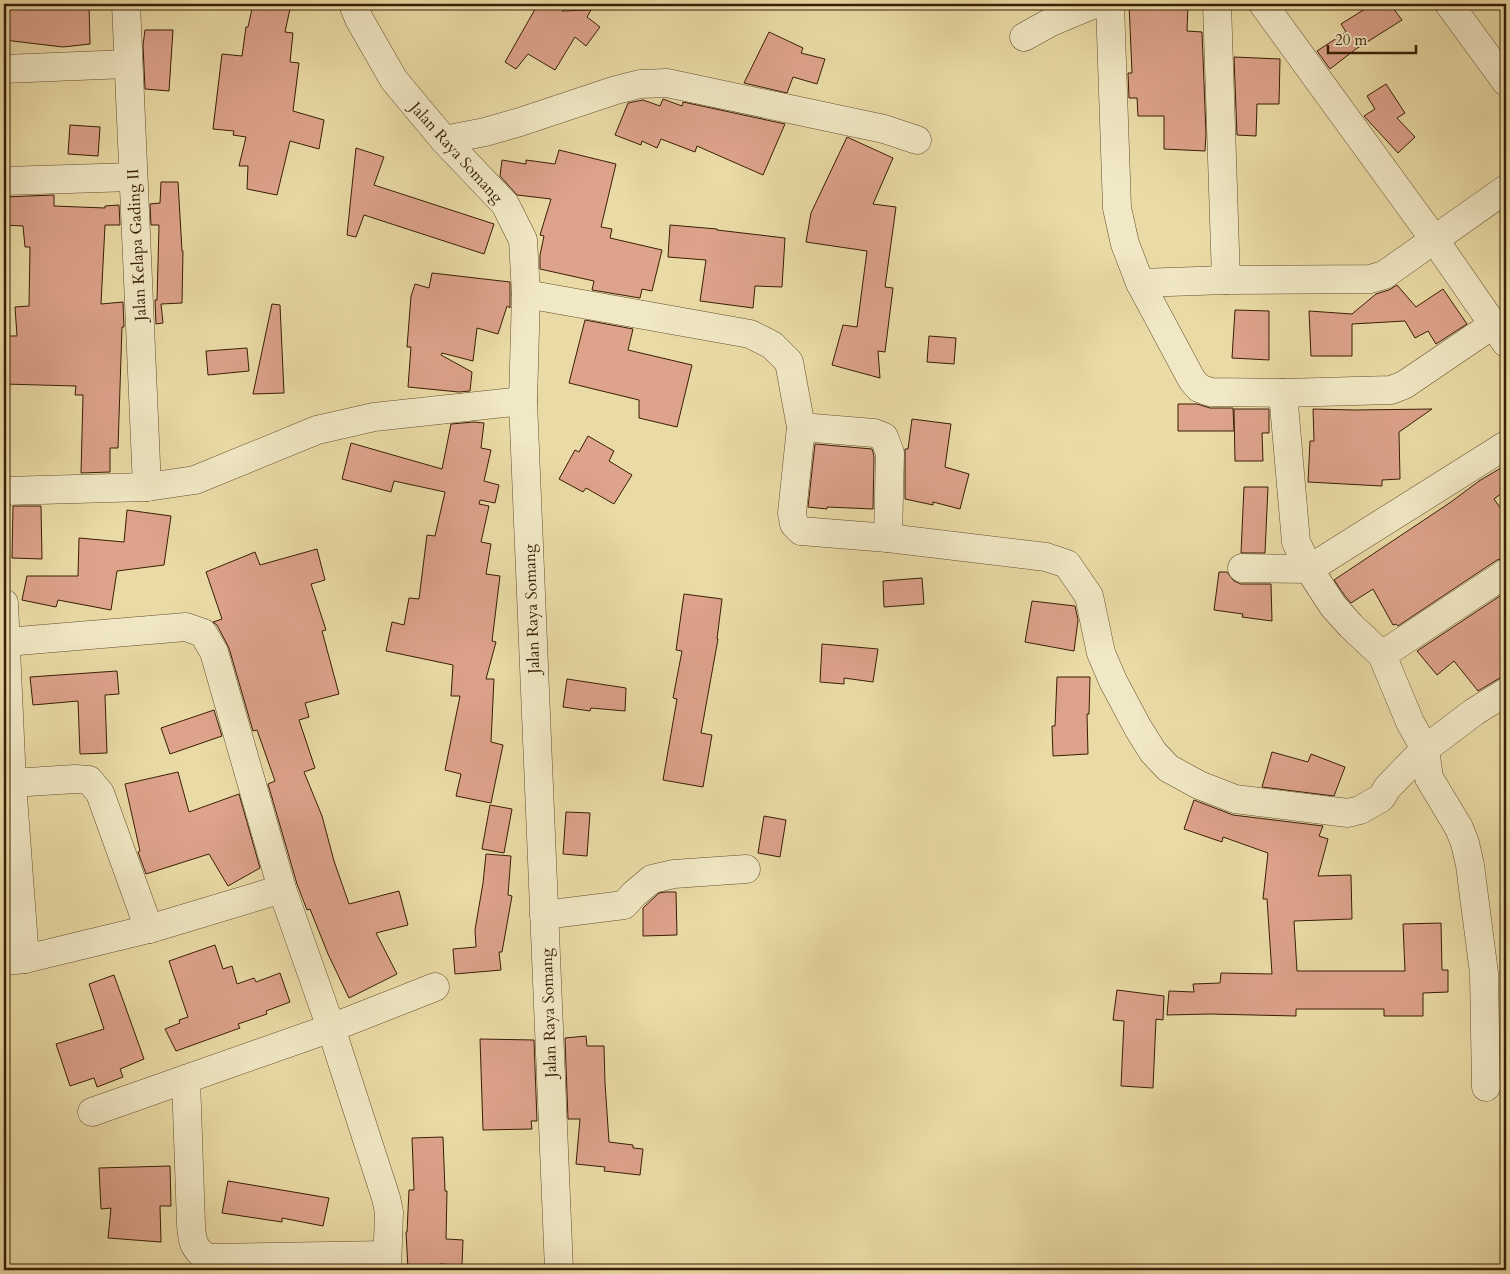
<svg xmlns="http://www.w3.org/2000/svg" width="1510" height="1274" font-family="Cardo,serif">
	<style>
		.building { fill: #dda38b; stroke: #391e04 }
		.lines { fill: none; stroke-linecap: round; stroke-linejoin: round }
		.street-casing { stroke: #654d2c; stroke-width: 29 }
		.street { stroke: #f1e8c5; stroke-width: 28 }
		.labels { text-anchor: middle; stroke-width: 4.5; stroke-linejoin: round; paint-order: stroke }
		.street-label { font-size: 16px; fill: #391e04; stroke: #f1e8c5 }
	</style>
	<rect width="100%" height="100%" fill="#eadba6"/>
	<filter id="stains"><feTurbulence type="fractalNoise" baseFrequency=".004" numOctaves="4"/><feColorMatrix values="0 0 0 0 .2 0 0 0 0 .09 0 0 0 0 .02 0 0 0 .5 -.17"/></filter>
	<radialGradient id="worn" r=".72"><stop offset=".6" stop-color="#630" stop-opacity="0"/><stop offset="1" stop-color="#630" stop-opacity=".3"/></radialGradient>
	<g class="building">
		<polygon points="4,4 89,4 90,44 63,47 4,40"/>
		<polygon points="253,4 291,4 285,32 293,33 290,62 299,63 293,111 324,120 319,149 290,141 277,195 247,189 248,166 239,166 246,137 233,135 234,131 213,129 222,54 242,56 246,27 248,27"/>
		<polygon points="538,4 568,4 562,11 591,10 587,17 600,27 586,46 575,37 555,70 528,54 516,69 505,62"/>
		<polygon points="1129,4 1188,4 1187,31 1202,32 1206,134 1205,151 1164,149 1164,116 1138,116 1137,98 1129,98 1128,73 1132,73"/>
		<polygon points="1373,4 1390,4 1402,20 1356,49 1330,69 1317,51 1346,32 1341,24"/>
		<polygon points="145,30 173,30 169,91 145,89 143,45"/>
		<polygon points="769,32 803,48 801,53 825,59 817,84 793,77 787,93 744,83"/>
		<polygon points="1234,57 1280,59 1279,104 1257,104 1256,136 1237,135"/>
		<polygon points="1386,84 1405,113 1397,118 1415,137 1398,153 1364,116 1375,109 1367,96"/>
		<polygon points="663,99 682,106 683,102 785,124 763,175 697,146 695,152 661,139 657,148 642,141 641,145 615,135 628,103 643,100 660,106"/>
		<polygon points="70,125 100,127 98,156 68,154"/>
		<polygon points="847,137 893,158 873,204 896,207 885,287 893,288 885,352 878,351 880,378 832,365 843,325 857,327 867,251 806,242 811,213"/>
		<polygon points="356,148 384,157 374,185 494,224 484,254 364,215 356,237 347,235"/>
		<polygon points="559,150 616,164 601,227 612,229 610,238 662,250 652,291 642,289 640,298 592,290 594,281 540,269 540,255 544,236 540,235 551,199 517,195 500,176 502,160 526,164 526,160 555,164"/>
		<polygon points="161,182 178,182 182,251 183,251 182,303 161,304 163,323 156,324 155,300 157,300 159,225 151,225 150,204 160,203"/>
		<polygon points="54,195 54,206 105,208 105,206 119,205 120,225 105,225 101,304 123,302 124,327 122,327 118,448 110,448 110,472 81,473 83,395 75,395 76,386 4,384 4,336 17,336 15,307 29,306 30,247 25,247 23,226 4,225 4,197"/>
		<polygon points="670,225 717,229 717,230 785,238 782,287 755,286 753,308 700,301 706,260 668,257"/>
		<polygon points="432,273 510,282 510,308 507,306 498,334 477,328 473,361 442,353 441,355 472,372 470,391 459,392 408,387 411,347 407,347 411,296 415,284 429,288"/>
		<polygon points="1397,285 1416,307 1443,289 1467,324 1436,344 1428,331 1415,338 1405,321 1352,324 1352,356 1311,356 1309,311 1352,314 1376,294 1389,290"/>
		<polygon points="272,304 280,305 284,393 253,394"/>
		<polygon points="1235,310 1269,311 1269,360 1232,358"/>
		<polygon points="585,320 633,329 628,350 692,365 677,427 639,418 639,400 569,383"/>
		<polygon points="929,336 956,338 954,364 927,362"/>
		<polygon points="247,348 249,371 208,375 206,351"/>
		<polygon points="1178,404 1197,404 1210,408 1233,408 1234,431 1178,431"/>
		<polygon points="1234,409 1269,409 1269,433 1262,433 1263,461 1235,461"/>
		<polygon points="1313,409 1354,410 1432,409 1399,432 1400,479 1382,480 1382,486 1308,482 1310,441 1314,441"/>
		<polygon points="912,419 951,424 945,467 969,474 960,509 933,502 933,505 905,499 905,449 908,449"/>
		<polygon points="474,422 484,423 481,448 491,450 484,481 499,485 495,503 480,500 479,504 489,506 481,542 491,544 486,574 500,576 492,641 496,642 486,679 494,679 491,742 503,745 491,803 456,796 461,774 445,770 460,696 451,696 453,665 386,651 392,622 404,625 409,598 419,599 427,535 435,536 445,492 394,481 391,492 342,479 351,443 442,469 451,424"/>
		<polygon points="588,436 614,451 609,461 632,475 614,504 586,488 583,492 559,479 575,450 579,452"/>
		<polygon points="815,444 872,449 874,456 873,509 827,507 827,509 808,507"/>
		<polygon points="1506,465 1506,490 1494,499 1506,516 1506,558 1497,560 1398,626 1396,624 1393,625 1373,589 1351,603 1345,596 1334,580 1451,502 1479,481"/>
		<polygon points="1244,487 1268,487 1265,553 1241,553"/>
		<polygon points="13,506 41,506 42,559 12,558"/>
		<polygon points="127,510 171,516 164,565 117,571 111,610 58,600 56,607 22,600 27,576 78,576 79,538 124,542"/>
		<polygon points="317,549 325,580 311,584 326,630 322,631 339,694 305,703 309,717 299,720 315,768 304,772 322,816 334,861 349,904 399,891 408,925 376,933 397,974 349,998 328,954 310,909 307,910 297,884 268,784 275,781 257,730 253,731 229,648 217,625 213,622 222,619 206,572 255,552 260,565"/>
		<polygon points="1219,572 1227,572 1234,581 1241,584 1271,584 1272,621 1242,617 1243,614 1214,610"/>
		<polygon points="922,578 924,604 884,607 883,581"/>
		<polygon points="1506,592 1506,676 1498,679 1478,691 1454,661 1437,675 1417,651"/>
		<polygon points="684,594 722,599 717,639 718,639 701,733 712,735 703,787 663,780 677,699 673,698 682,651 676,650"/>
		<polygon points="1032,601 1075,606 1078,620 1074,651 1025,642"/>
		<polygon points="822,644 878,649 873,682 844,678 844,684 820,682"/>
		<polygon points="117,671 119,694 105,695 107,753 80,754 78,701 33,705 30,677"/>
		<polygon points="1057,677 1090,677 1089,714 1087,714 1088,754 1053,756 1052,726 1055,726"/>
		<polygon points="567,679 626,688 625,711 591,708 590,711 563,707"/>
		<polygon points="214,710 222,736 170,754 161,728"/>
		<polygon points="1272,752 1308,762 1311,754 1345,767 1334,796 1262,787"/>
		<polygon points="178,772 189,812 239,794 260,868 228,886 209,854 146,874 138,852 140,851 125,784"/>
		<polygon points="1194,800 1233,815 1323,826 1319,836 1328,839 1318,876 1351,875 1352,919 1294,921 1297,971 1405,971 1403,924 1441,923 1442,970 1448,970 1448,992 1423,993 1423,1016 1384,1016 1384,1009 1296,1009 1296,1016 1210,1014 1167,1015 1169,991 1194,992 1193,984 1220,983 1221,973 1272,974 1267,899 1263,899 1268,853 1223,837 1222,842 1184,829"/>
		<polygon points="490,805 512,809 504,853 482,849"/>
		<polygon points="566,812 590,813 587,856 563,854"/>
		<polygon points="764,816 786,820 780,857 758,853"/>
		<polygon points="486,854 511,856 508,895 512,896 502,952 499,952 501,970 455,974 453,949 476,947 475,930 483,883"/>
		<polygon points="665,892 676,892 677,935 643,936 643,908 659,893"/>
		<polygon points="215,945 223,969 232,966 237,984 254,978 256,982 280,973 290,1002 266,1011 267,1014 238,1024 240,1028 176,1051 165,1029 180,1023 179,1020 188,1017 169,961"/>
		<polygon points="114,975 144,1059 120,1069 123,1077 97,1087 94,1078 70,1086 56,1044 104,1029 89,984"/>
		<polygon points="1117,990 1164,996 1163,1020 1156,1019 1153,1088 1121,1086 1124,1021 1113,1020"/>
		<polygon points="586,1036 587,1046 604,1046 605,1083 609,1142 633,1145 633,1148 643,1149 640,1175 604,1171 605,1167 576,1164 580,1119 568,1119 565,1038"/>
		<polygon points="480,1039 534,1040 537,1121 531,1121 532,1129 483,1130"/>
		<polygon points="443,1137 445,1191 447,1191 446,1239 463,1240 462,1265 440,1264 440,1267 408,1269 406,1232 407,1232 409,1190 414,1190 412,1138"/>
		<polygon points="170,1166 171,1206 160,1206 161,1242 108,1238 111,1208 101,1209 99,1168"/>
		<polygon points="228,1181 329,1198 323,1226 282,1218 282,1222 222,1213"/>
	</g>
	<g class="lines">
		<defs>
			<g id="street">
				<polyline points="126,4 147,487"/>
				<polyline points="353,4 359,19 394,80 444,140 505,204 523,240 526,294 523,401 559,1270"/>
				<polyline points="1110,4 1117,208 1125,244 1140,283"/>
				<polyline points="1217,4 1226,280"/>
				<polyline points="1263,4 1434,239 1506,343"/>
				<polyline points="1449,4 1506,82"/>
				<polyline points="1024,37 1051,22 1094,4"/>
				<polyline points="4,69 127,64"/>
				<polyline points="444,140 485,132 520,122 616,90 640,84 667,83 884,129 917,140"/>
				<polyline points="4,181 133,177"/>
				<polyline points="526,294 750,334 772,345 789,362 801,427 792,513 794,524 801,531 888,538 1046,557 1067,564 1089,596 1101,653 1113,681 1138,728 1153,752 1168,768 1199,785 1235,799 1348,813 1360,810 1381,798 1388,787 1425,749"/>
				<polyline points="1494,324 1404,385 1391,390 1283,393 1210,392 1199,388 1192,380 1140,283 1226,280 1370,279 1384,275 1506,189"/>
				<polyline points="1283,393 1296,542 1309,569 1506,445"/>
				<polyline points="801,427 874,433 884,437 890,453 888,538"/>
				<polyline points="4,491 147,487 195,480 317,430 374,417 523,401"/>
				<polyline points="1242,568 1309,569 1333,606 1351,626 1382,655 1410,722 1425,749 1474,712 1506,692"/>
				<polyline points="4,603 12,783 25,959"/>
				<polyline points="6,642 186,627 203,633 214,652 282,889 331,1028 386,1198 389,1212 387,1270"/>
				<polyline points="1382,655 1506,573"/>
				<polyline points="1425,749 1429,778 1459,828 1465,843 1470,865 1484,973 1486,1087"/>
				<polyline points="12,783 75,779 89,780 100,793 149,929"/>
				<polyline points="544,915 624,905 634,894 652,879 674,874 746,869"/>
				<polyline points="4,961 25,959 149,929 282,889"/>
				<path d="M186 1079 191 1224C192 1241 193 1248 207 1258L387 1255"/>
				<polyline points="92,1112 331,1028 435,987"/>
			</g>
		</defs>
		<use href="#street" class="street-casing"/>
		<use href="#street" class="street"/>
	</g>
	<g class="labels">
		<g class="street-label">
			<text transform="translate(457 152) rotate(48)" y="6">Jalan Raya Somang</text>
			<text transform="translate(136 245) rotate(-93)" y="6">Jalan Kelapa Gading II</text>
			<text transform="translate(531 609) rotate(-92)" y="6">Jalan Raya Somang</text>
			<text transform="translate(548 1013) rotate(-92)" y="6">Jalan Raya Somang</text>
		</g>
	</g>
	<rect width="1510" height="1274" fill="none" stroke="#eadba6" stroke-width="20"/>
	<rect x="5" y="5" width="1500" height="1264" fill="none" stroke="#391e04" stroke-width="2.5"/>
	<rect x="10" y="10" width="1490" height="1254" fill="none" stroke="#391e04"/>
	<path d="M1328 45v8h88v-8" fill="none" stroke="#391e04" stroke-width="2.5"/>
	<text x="1335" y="45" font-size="15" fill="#391e04" stroke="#f1e8c5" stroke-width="4" paint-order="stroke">20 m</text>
	<rect width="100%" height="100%" filter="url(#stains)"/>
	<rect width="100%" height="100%" fill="url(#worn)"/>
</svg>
